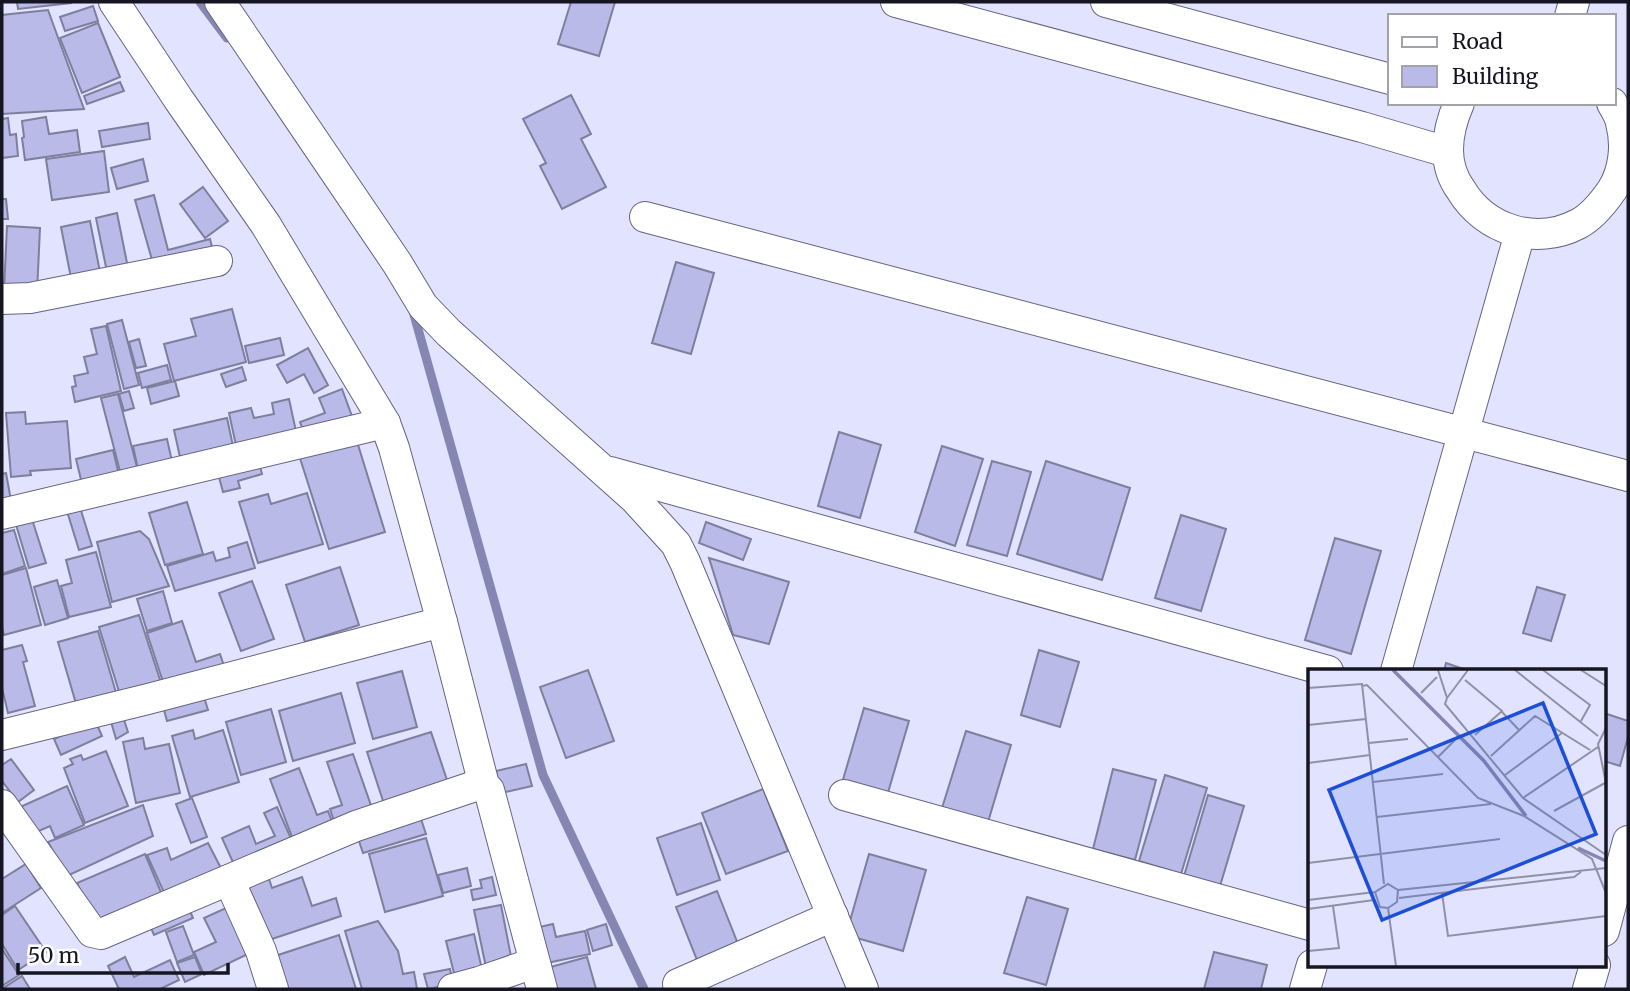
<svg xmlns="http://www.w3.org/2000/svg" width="1630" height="991" font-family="Merriweather,serif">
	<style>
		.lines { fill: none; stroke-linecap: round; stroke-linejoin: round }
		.stream { stroke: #8686b2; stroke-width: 9 }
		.building { fill: #b9bae8; stroke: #7e7f9d; stroke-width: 2 }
		.minor-casing { stroke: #646482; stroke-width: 32 }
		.minor { stroke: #fff; stroke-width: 30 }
		.inset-river { fill: none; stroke: #8686b2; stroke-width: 3.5 }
		.inset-road { fill: none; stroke: #9091a7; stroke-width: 2 }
		.view { fill: #1d4ed8; fill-opacity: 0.15; stroke: #1d4ed8; stroke-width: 3.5 }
		.inset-edge { fill: none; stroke: #161622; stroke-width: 3.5 }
	</style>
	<rect width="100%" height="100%" fill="#e2e3ff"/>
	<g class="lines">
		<g class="stream">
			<polyline points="200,2 227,38"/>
			<polyline points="413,311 543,775 644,989"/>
		</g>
	</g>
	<g class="building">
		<polygon points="17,2 71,2 71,3 18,9"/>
		<polygon points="571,2 615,2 599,56 558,44"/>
		<polygon points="93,6 98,21 65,31 60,17"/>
		<polygon points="48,10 84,109 2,114 2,15"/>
		<polygon points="98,23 120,77 82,93 60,38"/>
		<polygon points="120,82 124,91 87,104 84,96"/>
		<polygon points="571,95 591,134 581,139 606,187 562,209 540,166 546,163 523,119"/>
		<polygon points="46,117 49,134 77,130 80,152 25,160 22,138 24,137 22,121"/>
		<polygon points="8,118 10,135 16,134 18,156 2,158 2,119"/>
		<polygon points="148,123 150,139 102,147 99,131"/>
		<polygon points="104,151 109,192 52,200 46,159"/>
		<polygon points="143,159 148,181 117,189 111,168"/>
		<polygon points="203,187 228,221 205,238 180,204"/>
		<polygon points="154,195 168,250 210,239 213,251 154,267 135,200"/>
		<polygon points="2,199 6,199 8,219 2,219"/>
		<polygon points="117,213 128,268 107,272 96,218"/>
		<polygon points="90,221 100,272 71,278 61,227"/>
		<polygon points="7,226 40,228 37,293 4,291"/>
		<polygon points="676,262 714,273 691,354 652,343"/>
		<polygon points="232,309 246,362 174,381 164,344 196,336 191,319"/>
		<polygon points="122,320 139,385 124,389 107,324"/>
		<polygon points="106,326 121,391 75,402 72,387 76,386 74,376 88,373 84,357 97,354 91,329"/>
		<polygon points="280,338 284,355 249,363 245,346"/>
		<polygon points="139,339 146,366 136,368 129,342"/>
		<polygon points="308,348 328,385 314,393 304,374 287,383 277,365"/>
		<polygon points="167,365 171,380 142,388 138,373"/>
		<polygon points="242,367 246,380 226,387 221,374"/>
		<polygon points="175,381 179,396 151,404 147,388"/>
		<polygon points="342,389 353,419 306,437 300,422 325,413 319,398"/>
		<polygon points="129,391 134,408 124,411 119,394"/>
		<polygon points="118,394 139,475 122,479 101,398"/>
		<polygon points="289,399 297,436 237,450 229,413 251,408 254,418 274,414 272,403"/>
		<polygon points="25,412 26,424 67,421 71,468 30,471 31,475 11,477 6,413"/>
		<polygon points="227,418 233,446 180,457 174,430"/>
		<polygon points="839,432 881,445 860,518 818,506"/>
		<polygon points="355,435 385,532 329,549 298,452"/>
		<polygon points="167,439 173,466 139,474 133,446"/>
		<polygon points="942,446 983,459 955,546 915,532"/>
		<polygon points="113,450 120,479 83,488 76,459"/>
		<polygon points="258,459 262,474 238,481 240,488 223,492 217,470"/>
		<polygon points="992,461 1031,472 1007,556 967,545"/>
		<polygon points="1046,461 1130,488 1102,580 1017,554"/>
		<polygon points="6,473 12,506 2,508 2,474"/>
		<polygon points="307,493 323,544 258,563 239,502 268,494 271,504"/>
		<polygon points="187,502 203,554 165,565 149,513"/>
		<polygon points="79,504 92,546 79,550 66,508"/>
		<polygon points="30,513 46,563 29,568 14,518"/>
		<polygon points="1181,515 1226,529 1201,611 1155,598"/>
		<polygon points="706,522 751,539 743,560 699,543"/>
		<polygon points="14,530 25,566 2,574 2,533"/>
		<polygon points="140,531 149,539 169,586 112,602 97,542"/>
		<polygon points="1335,538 1381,551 1351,654 1305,640"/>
		<polygon points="247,542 255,568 175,591 167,566 213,552 216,561 230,557 228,548"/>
		<polygon points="96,552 111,607 69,617 61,586 72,583 66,560"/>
		<polygon points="709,558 789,582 769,644 733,635"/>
		<polygon points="340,567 359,625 305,642 286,585"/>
		<polygon points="26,568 41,625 4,635 2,627 2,575"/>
		<polygon points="57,580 68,618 45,625 34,587"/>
		<polygon points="252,581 274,639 241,651 219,593"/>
		<polygon points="1537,587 1565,595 1551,641 1523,633"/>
		<polygon points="163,591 172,623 147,631 137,599"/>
		<polygon points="139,615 162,686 121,698 99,627"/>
		<polygon points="182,621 196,662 220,654 226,672 166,691 147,633"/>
		<polygon points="98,631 117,696 77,707 58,642"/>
		<polygon points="22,645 27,661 23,662 35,706 8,713 2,688 2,650"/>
		<polygon points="1039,650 1079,662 1060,727 1021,715"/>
		<polygon points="1446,663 1469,671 1444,671"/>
		<polygon points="588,670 614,741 566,758 540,687"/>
		<polygon points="402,671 417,727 373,739 357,683"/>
		<polygon points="201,687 208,710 167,721 161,699"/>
		<polygon points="341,693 355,743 293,761 279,711"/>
		<polygon points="864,708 909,721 887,796 842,783"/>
		<polygon points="271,709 286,762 241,775 226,722"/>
		<polygon points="121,711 128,732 116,739 109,715"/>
		<polygon points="1604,713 1628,721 1628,737 1620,766 1604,761"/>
		<polygon points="95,720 102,736 61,755 54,739"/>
		<polygon points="193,730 195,739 223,730 239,782 190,797 172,736"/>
		<polygon points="966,731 1011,745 988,822 942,808"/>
		<polygon points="431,732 450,789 386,810 367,752"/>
		<polygon points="143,738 145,749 169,744 180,793 136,803 123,742"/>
		<polygon points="106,751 128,806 85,823 64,768 73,764 70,759 81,755 83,760"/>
		<polygon points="353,754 374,814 336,827 330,809 342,805 327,762"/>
		<polygon points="11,759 34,790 18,802 2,781 2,765"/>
		<polygon points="526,764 532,786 501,793 496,771"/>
		<polygon points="299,768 317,815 328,811 334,827 294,842 270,779"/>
		<polygon points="1113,769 1156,780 1135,860 1093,849"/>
		<polygon points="1165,775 1207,788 1181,874 1139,861"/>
		<polygon points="67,786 84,825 55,838 50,826 32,834 20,807"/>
		<polygon points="763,789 788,851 726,874 702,813"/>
		<polygon points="1208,795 1244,806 1220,886 1184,876"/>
		<polygon points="192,798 207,837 191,843 176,804"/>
		<polygon points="143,805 153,836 67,876 48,842"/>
		<polygon points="277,807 293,843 236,869 222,838 249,826 256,844 275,836 264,813"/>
		<polygon points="419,813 426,834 363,853 356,832"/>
		<polygon points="701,823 720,880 677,895 657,838"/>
		<polygon points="426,838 443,896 385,912 369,854"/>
		<polygon points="208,843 224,874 166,897 147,855 167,848 171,860"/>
		<polygon points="145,854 163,897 96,926 77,883"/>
		<polygon points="869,854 926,870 903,951 846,935"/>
		<polygon points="26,864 41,888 2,913 2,879"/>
		<polygon points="467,868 471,886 443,893 438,875"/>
		<polygon points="268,876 272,888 302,877 312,906 336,898 341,916 263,942 243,884"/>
		<polygon points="492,877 496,895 473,900 471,890 482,888 480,880"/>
		<polygon points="717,891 738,944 697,960 676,907"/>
		<polygon points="1027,897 1068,909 1046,985 1004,973"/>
		<polygon points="187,904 193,918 154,935 148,921"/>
		<polygon points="501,905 513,967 487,972 474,910"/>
		<polygon points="15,906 46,952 18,970 2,944 2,915"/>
		<polygon points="226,908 248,954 204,975 194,952 216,942 204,918"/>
		<polygon points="378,921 398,951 403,974 414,972 417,989 362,989 345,931"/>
		<polygon points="553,924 556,937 585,931 590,954 542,964 535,928"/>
		<polygon points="606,924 612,945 593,951 587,930"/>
		<polygon points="183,926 194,955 177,962 166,932"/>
		<polygon points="474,934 483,974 456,981 446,941"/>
		<polygon points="339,935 356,989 283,989 272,957"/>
		<polygon points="2,949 19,975 2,986"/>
		<polygon points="1214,952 1267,965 1261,989 1204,989"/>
		<polygon points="125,957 134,977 170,960 179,980 160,989 119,989 108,966"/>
		<polygon points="195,957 202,974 185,982 177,963"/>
		<polygon points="587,957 596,989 553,989 547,968"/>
		<polygon points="450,969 453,984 428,989 424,974"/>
		<polygon points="22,976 30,989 2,989"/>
	</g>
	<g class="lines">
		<defs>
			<g id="minor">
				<polyline points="114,2 179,100 266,225 385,423 394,448 442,622 484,785 489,790 542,989"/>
				<polyline points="220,2 397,263 423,306 449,333 634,498 676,544 685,562 863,989"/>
				<polyline points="896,2 1362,127 1447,152"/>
				<polyline points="1106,2 1390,79"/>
				<polyline points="1570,16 1574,2"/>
				<path d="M1459 103C1452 119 1448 133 1448 150 1448 164 1453 179 1461 190 1485 230 1536 246 1578 224 1592 217 1603 203 1612 190 1624 171 1627 145 1621 123 1620 116 1615 109 1612 103"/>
				<polyline points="645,217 1628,476"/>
				<polyline points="2,299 30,298 217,261"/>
				<polyline points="610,472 1328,671"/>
				<polyline points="2,514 385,423"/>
				<polyline points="1396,671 1520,233"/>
				<polyline points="2,735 148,699 442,622"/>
				<polyline points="844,795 1310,925"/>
				<polyline points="2,805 92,932 101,934 356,826 475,786 484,785"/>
				<polyline points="229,880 261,951 273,989"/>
				<polyline points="1604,931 1628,841"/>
				<polyline points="678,984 833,916"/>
				<polyline points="453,989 479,982 534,963"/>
				<polyline points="1305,989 1312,965"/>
				<polyline points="1588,989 1595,965"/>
			</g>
		</defs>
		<use href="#minor" class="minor-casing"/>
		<use href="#minor" class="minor"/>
	</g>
	<g transform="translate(1308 669)">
		<rect width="298" height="298" fill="#e2e3ff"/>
		<path class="inset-river" d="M85 1 176 92 218 147M270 179 298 192"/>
		<path class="inset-road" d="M130 1 139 29 137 35 215 129 298 186M207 1 290 67M235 1 282 36 273 52M273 1 298 17M157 11 194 42 167 66M54 17 59 16 170 129 216 147 284 190 298 224M0 19 54 15 76 215M113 24 129 8M139 29 160 1M194 43 211 61M0 56 58 50M298 59 290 75 298 114M61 74 100 70M183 87 227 47 282 81M130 88 147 71M0 94 62 86M197 106 254 64M65 113 135 105M215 129 290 78M246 142 297 114M69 148 183 135M0 194 192 170M90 221 298 199M134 224 140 267 298 247M91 229 266 208 273 203M0 231 67 223 80 215 90 221 89 233 80 239 72 238 67 223M80 239 88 297M0 240 66 231M0 282 31 279 25 237"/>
		<path class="view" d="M235 34 288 165 74 251 21 121Z"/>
		<rect width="298" height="298" class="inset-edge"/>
	</g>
	<rect width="1630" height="991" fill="none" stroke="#161622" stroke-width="7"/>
	<rect x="1388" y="14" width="228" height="91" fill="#ffffff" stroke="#a2a2a7" stroke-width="2"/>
	<rect x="1402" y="37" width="35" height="10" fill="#ffffff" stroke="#a2a2a7" stroke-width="2"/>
	<text x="1452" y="49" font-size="21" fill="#161622">Road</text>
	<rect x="1402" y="66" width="35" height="21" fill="#b9bae8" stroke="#a2a2a7" stroke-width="2"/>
	<text x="1452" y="84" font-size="21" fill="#161622">Building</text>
	<path d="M18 963v10h210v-10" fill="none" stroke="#161622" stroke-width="3.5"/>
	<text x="28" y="963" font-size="21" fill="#161622" stroke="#ffffff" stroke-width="5" paint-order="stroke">50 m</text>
</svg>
